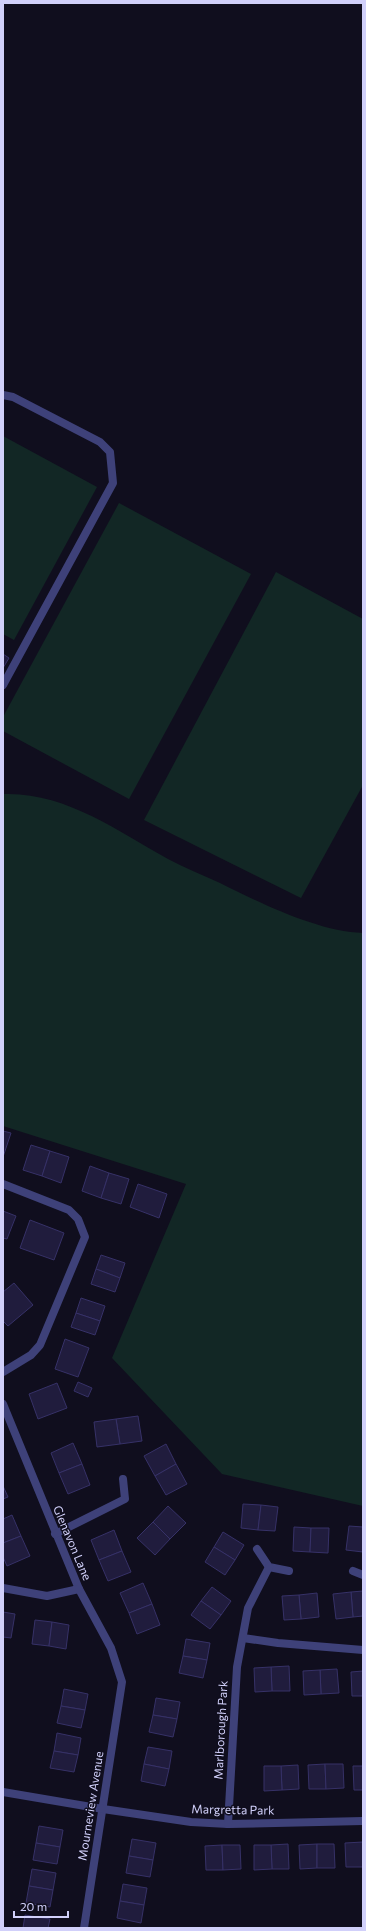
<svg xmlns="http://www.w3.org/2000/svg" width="366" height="1931" font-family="Commissioner,sans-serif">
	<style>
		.green { fill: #122725 }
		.building { fill: #201c3d; stroke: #363167 }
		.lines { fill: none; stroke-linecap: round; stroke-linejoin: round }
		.service { stroke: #3e4179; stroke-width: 8 }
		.minor { stroke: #3e4179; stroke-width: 8 }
		.labels { text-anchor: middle; stroke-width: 3; stroke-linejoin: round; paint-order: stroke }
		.street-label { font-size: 12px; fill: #d1d0fa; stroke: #100e1e }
	</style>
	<rect width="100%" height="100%" fill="#100e1e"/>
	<g class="green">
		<polygon points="3,436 97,487 14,640 3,634"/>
		<polygon points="119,503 251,574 129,799 3,731 3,717"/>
		<polygon points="276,572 363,619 363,785 301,898 144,820"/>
		<path d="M4 794C65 792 118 831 168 859 185 868 203 875 220 883 260 903 319 932 363 933V1506L222 1474 112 1358 186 1184 3 1126Z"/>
	</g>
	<g class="building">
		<polygon points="3,654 9,658 3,668"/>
		<polygon points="3,1131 11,1133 3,1157"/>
		<polygon points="31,1145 50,1151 42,1176 23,1170"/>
		<polygon points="50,1151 69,1157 61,1183 42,1176"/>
		<polygon points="90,1166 109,1173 101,1198 82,1191"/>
		<polygon points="109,1173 129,1179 121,1204 101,1198"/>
		<polygon points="138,1184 167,1194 159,1218 130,1207"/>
		<polygon points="3,1211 16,1216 7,1239 3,1238"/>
		<polygon points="30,1220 64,1233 54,1260 20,1248"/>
		<polygon points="101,1255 125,1263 120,1278 96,1269"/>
		<polygon points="96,1269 120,1278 115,1292 91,1284"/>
		<polygon points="14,1283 33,1305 8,1326 3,1321 3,1292"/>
		<polygon points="81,1298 105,1306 100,1321 76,1313"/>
		<polygon points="76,1313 100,1321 95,1335 71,1327"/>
		<polygon points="65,1339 89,1348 78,1377 55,1369"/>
		<polygon points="78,1382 92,1388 88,1397 74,1391"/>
		<polygon points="57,1383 67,1408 38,1419 29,1394"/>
		<polygon points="138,1416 142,1441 120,1444 116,1419"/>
		<polygon points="116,1419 120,1444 97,1447 94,1422"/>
		<polygon points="73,1443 82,1464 59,1473 51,1453"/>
		<polygon points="166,1444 176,1464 155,1476 144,1456"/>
		<polygon points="82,1464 90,1485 68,1494 59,1473"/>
		<polygon points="176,1464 187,1484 166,1495 155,1476"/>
		<polygon points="3,1486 8,1497 3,1499"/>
		<polygon points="243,1504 261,1505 258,1530 241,1528"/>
		<polygon points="261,1505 278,1507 275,1531 258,1530"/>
		<polygon points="168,1506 186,1523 170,1539 153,1522"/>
		<polygon points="12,1515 21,1536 3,1543 3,1519"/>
		<polygon points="153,1522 170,1539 155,1555 137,1538"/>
		<polygon points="349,1526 363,1527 363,1552 346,1550"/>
		<polygon points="294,1527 311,1528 310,1552 293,1551"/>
		<polygon points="311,1528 329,1528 328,1553 310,1552"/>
		<polygon points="114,1530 122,1551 99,1560 91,1540"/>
		<polygon points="223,1532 244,1545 235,1560 214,1547"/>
		<polygon points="21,1536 30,1556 7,1566 3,1557 3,1543"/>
		<polygon points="214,1547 235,1560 225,1575 205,1562"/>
		<polygon points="122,1551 131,1572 108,1581 99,1560"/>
		<polygon points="143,1583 152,1604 129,1613 120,1593"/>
		<polygon points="212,1587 231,1601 221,1615 201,1601"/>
		<polygon points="363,1591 363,1616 353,1617 351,1592"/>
		<polygon points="351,1592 353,1617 336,1619 333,1594"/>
		<polygon points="317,1593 319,1617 301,1619 299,1595"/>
		<polygon points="299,1595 301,1619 284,1620 282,1596"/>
		<polygon points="201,1601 221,1615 210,1629 191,1615"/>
		<polygon points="152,1604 160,1625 137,1634 129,1613"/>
		<polygon points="3,1612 15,1614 11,1638 3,1637"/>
		<polygon points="35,1620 52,1622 49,1646 32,1644"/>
		<polygon points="52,1622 69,1625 66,1649 49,1646"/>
		<polygon points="186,1639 210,1643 207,1660 183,1656"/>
		<polygon points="183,1656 207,1660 203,1678 179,1673"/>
		<polygon points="289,1666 290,1691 272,1691 271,1667"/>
		<polygon points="271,1667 272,1691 255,1692 254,1668"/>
		<polygon points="337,1669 339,1693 321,1694 320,1670"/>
		<polygon points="320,1670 321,1694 304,1695 303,1671"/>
		<polygon points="363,1671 363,1696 352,1696 351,1672"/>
		<polygon points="64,1689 88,1694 85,1710 61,1706"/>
		<polygon points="156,1698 180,1702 177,1719 153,1715"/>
		<polygon points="61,1706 85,1710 81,1728 57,1723"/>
		<polygon points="153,1715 177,1719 173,1737 149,1732"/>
		<polygon points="57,1733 81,1738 78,1755 54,1751"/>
		<polygon points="148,1747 172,1751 169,1769 144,1764"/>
		<polygon points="54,1751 78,1755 74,1772 50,1768"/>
		<polygon points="144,1764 169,1769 165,1786 141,1781"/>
		<polygon points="325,1764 326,1789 309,1789 308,1765"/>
		<polygon points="325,1764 343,1764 344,1788 326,1789"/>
		<polygon points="298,1765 299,1789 282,1790 281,1766"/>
		<polygon points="264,1766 281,1766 282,1790 264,1791"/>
		<polygon points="353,1766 363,1766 363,1790 354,1790"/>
		<polygon points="39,1826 63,1830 60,1847 36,1843"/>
		<polygon points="132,1839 156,1843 153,1860 129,1856"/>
		<polygon points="363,1842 363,1867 346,1867 345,1843"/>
		<polygon points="36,1843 60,1847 57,1864 33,1860"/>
		<polygon points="288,1844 289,1869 272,1869 271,1845"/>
		<polygon points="317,1844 317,1868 300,1869 299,1845"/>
		<polygon points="317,1844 334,1844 335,1868 317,1868"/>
		<polygon points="222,1845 223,1870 206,1870 205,1846"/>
		<polygon points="222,1845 240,1845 241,1869 223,1870"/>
		<polygon points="254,1845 271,1845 272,1869 254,1870"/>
		<polygon points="129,1856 153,1860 150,1877 126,1873"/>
		<polygon points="32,1869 56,1873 53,1890 29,1886"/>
		<polygon points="123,1884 147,1888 144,1905 120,1901"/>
		<polygon points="29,1886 53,1890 50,1907 26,1903"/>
		<polygon points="120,1901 144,1905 141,1923 117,1918"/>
		<polygon points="25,1915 50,1919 48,1928 23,1928"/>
	</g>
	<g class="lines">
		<polyline class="service" points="3,395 13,397 100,442 110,452 113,483 3,685"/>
		<g class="minor">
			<polyline points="3,1184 69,1210 78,1219 85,1237 40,1345 31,1355 3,1372"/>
			<polyline points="3,1404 79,1589 111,1648 122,1682 84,1928"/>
			<polyline points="55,1534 125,1499 123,1479"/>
			<polyline points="257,1549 269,1567 289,1571"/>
			<polyline points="353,1571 363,1575"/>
			<polyline points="3,1588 47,1596 79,1589"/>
			<polyline points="243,1638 278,1643 363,1650"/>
			<polyline points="3,1792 103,1809 191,1822 228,1824 363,1821"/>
			<polyline points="228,1824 237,1667 248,1608 269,1567"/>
		</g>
	</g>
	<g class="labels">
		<g class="street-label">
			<text transform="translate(72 1543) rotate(67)" y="4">Glenavon Lane</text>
			<text transform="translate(221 1730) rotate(-87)" y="4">Marlborough Park</text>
			<text transform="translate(91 1806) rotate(-81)" y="4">Mourneview Avenue</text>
			<text transform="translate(233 1810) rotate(1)" y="4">Margretta Park</text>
		</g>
	</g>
	<rect width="366" height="1931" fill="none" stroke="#d1d0fa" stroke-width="8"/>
	<path d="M14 1911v6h54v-6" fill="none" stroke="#d1d0fa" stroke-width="2"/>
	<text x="20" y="1911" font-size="12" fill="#d1d0fa" stroke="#100e1e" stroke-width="3" paint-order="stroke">20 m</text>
</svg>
